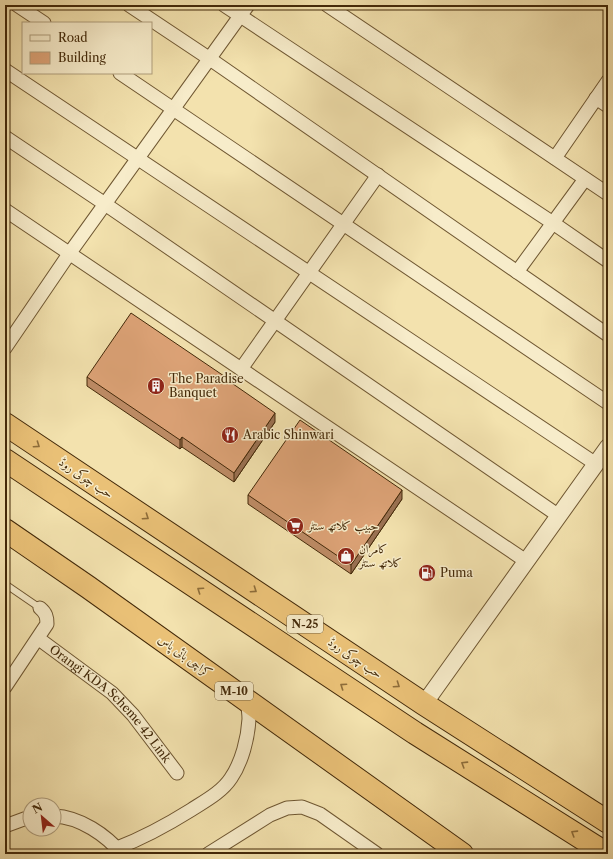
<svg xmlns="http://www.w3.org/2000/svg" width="613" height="859" font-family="'Libre Caslon Text',Amiri,serif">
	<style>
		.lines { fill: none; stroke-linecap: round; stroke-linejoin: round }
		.service-casing { stroke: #6f5732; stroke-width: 8 }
		.minor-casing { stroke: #6f5732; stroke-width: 15 }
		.tertiary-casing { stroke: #6f5732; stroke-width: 18 }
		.trunk-casing { stroke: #432909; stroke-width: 24 }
		.service { stroke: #f7ecca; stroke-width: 6 }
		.minor { stroke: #f7ecca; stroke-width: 13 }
		.tertiary { stroke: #f7ecca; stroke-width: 16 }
		.trunk { stroke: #eac177; stroke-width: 22 }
		.wall { fill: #be8c66; stroke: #432909 }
		.shaded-wall { fill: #9b7253; stroke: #432909 }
		.building { fill: #dda377; stroke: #432909 }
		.oneway { stroke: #8e6d3a }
		.labels { text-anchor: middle; stroke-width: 3; stroke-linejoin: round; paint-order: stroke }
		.shield { fill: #f7ecca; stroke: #796443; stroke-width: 1 }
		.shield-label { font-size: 11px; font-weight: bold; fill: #432909 }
		.poi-label { font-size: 12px; fill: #432909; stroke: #f7ecca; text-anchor: start }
		.street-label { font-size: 12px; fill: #432909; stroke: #f7ecca }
	</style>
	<rect width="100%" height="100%" fill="#f3e2ae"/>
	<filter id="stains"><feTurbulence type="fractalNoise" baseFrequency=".005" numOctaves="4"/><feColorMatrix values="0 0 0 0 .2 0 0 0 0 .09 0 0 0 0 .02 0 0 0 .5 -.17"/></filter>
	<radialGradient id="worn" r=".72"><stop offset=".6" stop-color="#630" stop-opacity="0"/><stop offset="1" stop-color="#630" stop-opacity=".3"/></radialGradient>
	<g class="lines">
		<defs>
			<polyline id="service" points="5,584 40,608"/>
			<g id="minor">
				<polyline points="17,5 44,23"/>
				<polyline points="129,5 210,59 608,335"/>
				<polyline points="224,5 553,223 608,261"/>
				<polyline points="327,5 608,194"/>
				<polyline points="5,70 596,464"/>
				<polyline points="120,73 608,403"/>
				<polyline points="596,98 608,106"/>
				<polyline points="5,137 105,204 559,516"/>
				<polyline points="555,158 608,81"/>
				<polyline points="5,210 526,561"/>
				<polyline points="517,272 585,179"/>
				<polyline points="5,348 69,254 248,5"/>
				<polyline points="241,369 378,175"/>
				<path id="s1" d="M39 639 112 693 133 715 177 773"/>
				<path d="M5 687 47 624C47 617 46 613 40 608"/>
				<path d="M54 816C80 817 106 835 122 854"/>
				<polyline points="5,826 24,819 30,818"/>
				<path d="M117 848C143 838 167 825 191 810 205 801 222 792 231 778 242 762 248 738 249 719 249 713 248 707 247 701"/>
				<polyline points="208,854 270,815 287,808 302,807 320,814 377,854"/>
			</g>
			<polyline id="tertiary" points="424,704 608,447"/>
			<g id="trunk">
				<polyline points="5,424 424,704 608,822"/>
				<polyline points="5,460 415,733 607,854"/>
				<polyline points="5,530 88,587 462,854"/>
			</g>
		</defs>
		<use href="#service" class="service-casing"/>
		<use href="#minor" class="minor-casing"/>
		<use href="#tertiary" class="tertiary-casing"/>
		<use href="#trunk" class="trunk-casing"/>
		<use href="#service" class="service"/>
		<use href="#minor" class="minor"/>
		<use href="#tertiary" class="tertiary"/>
		<use href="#trunk" class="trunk"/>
	</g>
	<g class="wall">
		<polygon points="87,377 224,378 275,422 234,482 182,447 180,449 87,386"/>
		<polygon points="248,495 402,499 351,574 248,504"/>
	</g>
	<g class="shaded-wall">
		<polygon points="275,413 275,422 234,482 234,473"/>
		<polygon points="182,437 182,447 180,449 180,440"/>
		<polygon points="402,490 402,499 351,574 351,565"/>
	</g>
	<g class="building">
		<polygon points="131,313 224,376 223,377 275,413 234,473 182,437 180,440 87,377"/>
		<polygon points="300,420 402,490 351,565 248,495"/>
	</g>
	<defs><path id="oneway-chevron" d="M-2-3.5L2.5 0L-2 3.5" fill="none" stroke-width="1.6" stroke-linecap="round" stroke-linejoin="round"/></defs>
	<g class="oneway">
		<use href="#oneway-chevron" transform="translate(37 445) rotate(34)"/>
		<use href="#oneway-chevron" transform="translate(146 517) rotate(34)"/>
		<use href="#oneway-chevron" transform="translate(200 590) rotate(-146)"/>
		<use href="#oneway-chevron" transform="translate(254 590) rotate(34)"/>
		<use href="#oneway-chevron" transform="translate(397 685) rotate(34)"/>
		<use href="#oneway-chevron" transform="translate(343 686) rotate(-146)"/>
		<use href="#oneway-chevron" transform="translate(464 764) rotate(-148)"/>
		<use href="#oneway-chevron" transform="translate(574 833) rotate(-148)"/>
	</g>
	<defs>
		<symbol id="building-disc" viewBox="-11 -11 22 22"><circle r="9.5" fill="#8f2418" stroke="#f7ecca"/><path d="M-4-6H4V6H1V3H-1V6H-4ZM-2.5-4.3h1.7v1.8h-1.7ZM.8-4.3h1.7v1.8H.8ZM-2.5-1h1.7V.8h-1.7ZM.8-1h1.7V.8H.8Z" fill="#fff"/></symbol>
		<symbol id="restaurant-disc" viewBox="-11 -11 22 22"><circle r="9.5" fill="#8f2418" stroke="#f7ecca"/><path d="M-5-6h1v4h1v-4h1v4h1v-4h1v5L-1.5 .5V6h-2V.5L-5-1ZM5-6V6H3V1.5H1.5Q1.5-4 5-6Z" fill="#fff"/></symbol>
		<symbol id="supermarket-disc" viewBox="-11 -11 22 22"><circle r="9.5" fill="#8f2418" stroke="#f7ecca"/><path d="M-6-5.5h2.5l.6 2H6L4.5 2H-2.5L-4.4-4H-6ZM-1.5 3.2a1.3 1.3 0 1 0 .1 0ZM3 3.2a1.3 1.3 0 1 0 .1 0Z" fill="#fff"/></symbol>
		<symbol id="shop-disc" viewBox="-11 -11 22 22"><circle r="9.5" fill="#8f2418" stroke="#f7ecca"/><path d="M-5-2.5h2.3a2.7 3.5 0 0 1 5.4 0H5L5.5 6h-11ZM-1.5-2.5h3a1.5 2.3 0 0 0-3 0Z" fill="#fff"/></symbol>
		<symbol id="fuel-disc" viewBox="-11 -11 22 22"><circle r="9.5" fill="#8f2418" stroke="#f7ecca"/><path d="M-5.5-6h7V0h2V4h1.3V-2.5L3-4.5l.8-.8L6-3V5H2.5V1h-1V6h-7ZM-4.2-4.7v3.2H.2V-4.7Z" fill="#fff"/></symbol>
	</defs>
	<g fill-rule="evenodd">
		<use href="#building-disc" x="146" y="376" width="20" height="20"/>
		<use href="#restaurant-disc" x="220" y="425" width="20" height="20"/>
		<use href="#supermarket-disc" x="285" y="516" width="20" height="20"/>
		<use href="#shop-disc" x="336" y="546" width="20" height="20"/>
		<use href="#fuel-disc" x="417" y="563" width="20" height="20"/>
	</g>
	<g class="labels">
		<g class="shield">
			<rect x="287" y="615" width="36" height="18" rx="3"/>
			<rect x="215" y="682" width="38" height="18" rx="3"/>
		</g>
		<g class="shield-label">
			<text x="305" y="628">N-25</text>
			<text x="234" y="695">M-10</text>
		</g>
		<g class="poi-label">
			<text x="169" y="383">The Paradise<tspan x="169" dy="14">Banquet</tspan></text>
			<text x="243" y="439">Arabic Shinwari</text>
			<text x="308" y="530">حبیب کلاتھ سنٹر</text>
			<text x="359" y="553">کامران<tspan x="359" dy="14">کلاتھ سنٹر</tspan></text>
			<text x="440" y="577">Puma</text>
		</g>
		<g class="street-label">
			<text transform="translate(86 478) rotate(34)" y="4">حب چوکی روڈ</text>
			<text transform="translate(185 656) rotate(36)" y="4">کراچی بائی پاس</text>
			<text transform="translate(355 658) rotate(34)" y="4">حب چوکی روڈ</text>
			<text dy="4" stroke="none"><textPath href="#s1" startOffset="97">Orangi KDA Scheme 42 Link</textPath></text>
		</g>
	</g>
	<rect width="613" height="859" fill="none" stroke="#f3e2ae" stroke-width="20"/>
	<rect x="6" y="6" width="601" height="847" fill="none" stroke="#432909" stroke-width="2"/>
	<rect x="10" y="10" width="593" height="839" fill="none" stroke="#432909"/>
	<rect x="22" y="22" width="130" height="52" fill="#f7ecca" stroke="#af9e7d"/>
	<rect x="30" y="35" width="20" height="6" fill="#f7ecca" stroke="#af9e7d"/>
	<text x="58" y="42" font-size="12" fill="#432909">Road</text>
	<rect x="30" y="52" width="20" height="12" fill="#dda377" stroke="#af9e7d"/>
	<text x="58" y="62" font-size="12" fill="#432909">Building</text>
	<g transform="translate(42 817) rotate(332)"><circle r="19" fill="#f7ecca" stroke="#af9e7d"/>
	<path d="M0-3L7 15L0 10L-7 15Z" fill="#8f2418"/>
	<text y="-6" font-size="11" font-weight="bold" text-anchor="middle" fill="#432909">N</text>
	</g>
	<rect width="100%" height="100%" filter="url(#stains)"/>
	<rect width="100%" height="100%" fill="url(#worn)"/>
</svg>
